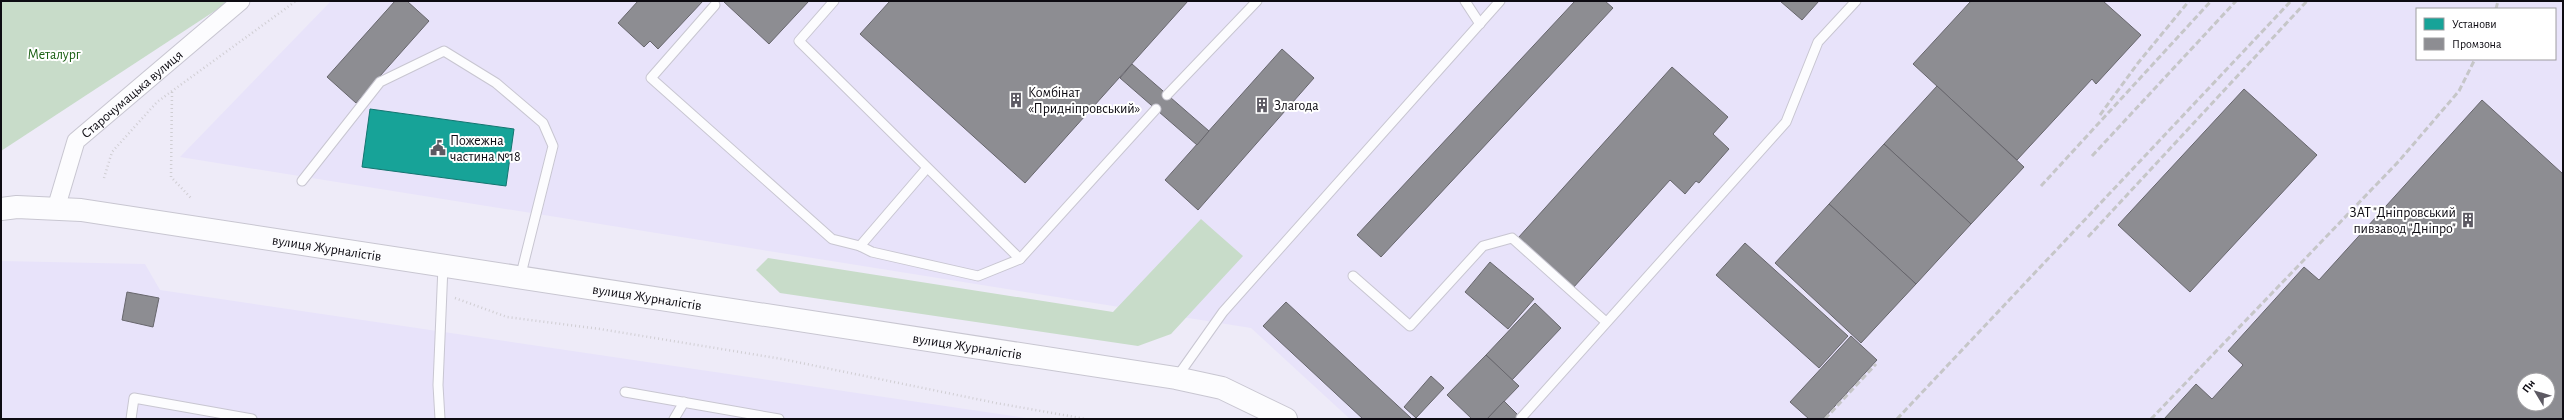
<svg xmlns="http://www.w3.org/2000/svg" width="2564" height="420" font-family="'Alegreya Sans',sans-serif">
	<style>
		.built { fill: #e8e3fa; fill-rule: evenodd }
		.green { fill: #c8dcc9 }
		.public { fill: #17a398; stroke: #147570 }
		.industry { fill: #8d8d92; stroke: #67666c; fill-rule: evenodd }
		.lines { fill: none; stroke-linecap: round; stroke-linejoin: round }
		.lane-casing { stroke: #c8c6d1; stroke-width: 11 }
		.street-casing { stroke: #c8c6d1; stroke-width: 19 }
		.secondary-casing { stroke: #c8c6d1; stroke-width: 24 }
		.path { stroke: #d0ced3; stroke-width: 2.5; stroke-dasharray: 1 3; stroke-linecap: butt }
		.lane { stroke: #fcfcfe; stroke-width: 9 }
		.street { stroke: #fcfcfe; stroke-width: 17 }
		.secondary { stroke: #fcfcfe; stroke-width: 22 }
		.rail { stroke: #c6c6c8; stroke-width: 3; stroke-dasharray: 6 3; stroke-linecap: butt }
		.labels { text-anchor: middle; stroke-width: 4; stroke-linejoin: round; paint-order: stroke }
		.park-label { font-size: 14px; fill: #1b6014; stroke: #fff }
		.poi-label { font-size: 14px; fill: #0d0b12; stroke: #fff; text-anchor: start }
		.street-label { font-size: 14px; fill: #0d0b12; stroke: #fff }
	</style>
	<rect width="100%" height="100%" fill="#eeebf8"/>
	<g class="built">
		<path d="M331 1H2563V419H1350L1251 328 180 157ZM2417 9H2555V59H2417ZM2524 380H2548V404H2524Z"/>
		<polygon points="1,261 145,264 160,290 1033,419 1,419"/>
	</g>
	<g class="green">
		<polygon points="1,1 230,1 1,151"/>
		<polygon points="1201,219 1243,256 1171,334 1138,346 780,293 756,270 768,258 1113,312"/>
	</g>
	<polygon class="public" points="370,109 514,129 506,186 362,167"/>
	<g class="industry">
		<polygon points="395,1 407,1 429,21 356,103 327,77"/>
		<polygon points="638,1 703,1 658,49 650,41 644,47 618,23"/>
		<polygon points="723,1 809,1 769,44"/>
		<polygon points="890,1 1188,1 1025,183 860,34"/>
		<polygon points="1575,1 1605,1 1613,8 1381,257 1357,235"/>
		<polygon points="1780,1 1819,1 1802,20"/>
		<polygon points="1971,1 2103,1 2141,35 2096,84 2092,79 2017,160 1913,64"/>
		<polygon points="1282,49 1314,78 1198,210 1165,180"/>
		<polygon points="1132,64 1209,131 1197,145 1120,78"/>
		<polygon points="1672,67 1728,117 1713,134 1729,149 1699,183 1696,181 1685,194 1670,180 1573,288 1518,238"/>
		<polygon points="1937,86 2024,167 1971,224 1884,144"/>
		<polygon points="2244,89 2317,155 2190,292 2118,225"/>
		<path d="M2482 100 2563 174V419H2164L2196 384 2212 399 2243 365 2228 351 2304 267 2319 280ZM2524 380H2548V404H2524Z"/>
		<polygon points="1884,144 1971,224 1916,284 1829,204"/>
		<polygon points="1829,204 1916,284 1861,343 1775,263"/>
		<polygon points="1745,243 1848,336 1819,368 1716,275"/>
		<polygon points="1490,262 1534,299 1508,329 1465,292"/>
		<polygon points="127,292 159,298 153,327 122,320"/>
		<polygon points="1286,302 1411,418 1411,419 1363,419 1263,326"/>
		<polygon points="1535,303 1561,328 1512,380 1486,355"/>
		<polygon points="1851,336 1877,360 1823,419 1809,419 1790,402"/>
		<polygon points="1486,355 1519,386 1487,419 1472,419 1447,395"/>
		<polygon points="1431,376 1444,388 1416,418 1404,407"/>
		<polygon points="1504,401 1522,419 1487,419"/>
	</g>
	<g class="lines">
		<defs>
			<g id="lane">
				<polyline points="834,1 799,41 1020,259"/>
				<polyline points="1465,1 1480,24"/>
				<polyline points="715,5 651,78 832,239 860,246 872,252 978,276 1020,259 1156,109"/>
				<polyline points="1167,95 1257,1"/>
				<polyline points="302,181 380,82 444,51 496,83 543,123 553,146 520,278"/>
				<polyline points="860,246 927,168"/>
				<polyline points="1353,276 1410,326 1483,246 1512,238 1606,322"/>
				<polyline points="1177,377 1223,312 1500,1"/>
				<polyline points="625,392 779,419"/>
				<polyline points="1521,418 1786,122 1818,42 1856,1"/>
				<polyline points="131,419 134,398 252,419"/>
				<polyline points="440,419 438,385 443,266"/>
				<polyline points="674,419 684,402"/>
			</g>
			<g id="street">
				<path id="s1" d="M56 208 76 141 241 1"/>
			</g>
			<g id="secondary">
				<path id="s2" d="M1 209 17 207 81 210 1176 378 1222 388 1286 419"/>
			</g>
		</defs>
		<use href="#lane" class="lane-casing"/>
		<use href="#street" class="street-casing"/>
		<use href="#secondary" class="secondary-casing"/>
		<g class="path">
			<polyline points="172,92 171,177 191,198"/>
			<polyline points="104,178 112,152 157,102 296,1"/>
			<polyline points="455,298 507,317 600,329 782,359 996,403 1086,419"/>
		</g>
		<use href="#lane" class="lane"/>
		<use href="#street" class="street"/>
		<use href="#secondary" class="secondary"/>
		<g class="rail">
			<polyline points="2496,9 2498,1"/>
			<polyline points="2100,115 2138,63 2189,1"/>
			<polyline points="2092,156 2236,1"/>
			<polyline points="2041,186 2211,1"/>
			<polyline points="2088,237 2307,1"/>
			<polyline points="1825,419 1876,364"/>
			<polyline points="1897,419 2291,1"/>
			<polyline points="2151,419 2399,161 2459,91 2475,59"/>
		</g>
	</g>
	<defs>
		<symbol id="building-bare" viewBox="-9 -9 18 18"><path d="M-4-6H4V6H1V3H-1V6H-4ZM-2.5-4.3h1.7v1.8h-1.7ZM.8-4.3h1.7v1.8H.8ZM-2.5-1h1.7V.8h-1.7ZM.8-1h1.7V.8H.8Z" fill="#5c5962" stroke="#fff" stroke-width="2.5" paint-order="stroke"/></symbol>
		<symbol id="civic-bare" viewBox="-9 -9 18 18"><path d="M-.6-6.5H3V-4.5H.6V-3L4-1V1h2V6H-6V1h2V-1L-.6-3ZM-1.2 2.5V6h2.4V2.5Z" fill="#5c5962" stroke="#fff" stroke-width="2.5" paint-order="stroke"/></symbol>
	</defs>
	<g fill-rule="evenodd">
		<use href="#building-bare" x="1005" y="89" width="22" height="22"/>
		<use href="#building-bare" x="1251" y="94" width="22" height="22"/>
		<use href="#civic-bare" x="427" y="137" width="22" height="22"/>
		<use href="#building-bare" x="2457" y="209" width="22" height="22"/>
	</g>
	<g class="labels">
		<g class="park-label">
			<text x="54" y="59">Металург</text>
		</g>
		<g class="poi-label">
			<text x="1028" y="97">Комбінат<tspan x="1028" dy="16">«Придніпровський»</tspan></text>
			<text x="1274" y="110">Злагода</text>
			<text x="450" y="145">Пожежна<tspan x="450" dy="16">частина №18</tspan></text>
			<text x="2456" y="217" text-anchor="end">ЗАТ "Дніпровський<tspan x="2456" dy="16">пивзавод "Дніпро"</tspan></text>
		</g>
		<g class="street-label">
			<text dy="5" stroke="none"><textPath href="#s1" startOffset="143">Старочумацька вулиця</textPath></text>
			<text dy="5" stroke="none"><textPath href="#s2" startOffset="329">вулиця Журналістів</textPath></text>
			<text dy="5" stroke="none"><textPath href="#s2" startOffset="653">вулиця Журналістів</textPath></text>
			<text dy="5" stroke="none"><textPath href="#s2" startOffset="977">вулиця Журналістів</textPath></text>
		</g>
	</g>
	<rect width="2564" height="420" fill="none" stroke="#0d0b12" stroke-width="4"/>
	<rect x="2416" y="8" width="140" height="52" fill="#ffffff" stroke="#9e9da0"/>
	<rect x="2424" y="18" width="20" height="12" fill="#17a398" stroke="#9e9da0"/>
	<text x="2452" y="28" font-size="12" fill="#0d0b12">Установи</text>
	<rect x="2424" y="38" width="20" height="12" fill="#8d8d92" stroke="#9e9da0"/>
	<text x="2452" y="48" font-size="12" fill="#0d0b12">Промзона</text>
	<g transform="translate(2536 392) rotate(308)"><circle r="19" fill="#ffffff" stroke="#9e9da0"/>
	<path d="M0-3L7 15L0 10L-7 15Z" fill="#5c5962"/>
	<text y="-6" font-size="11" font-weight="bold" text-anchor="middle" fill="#0d0b12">Пн</text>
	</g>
</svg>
